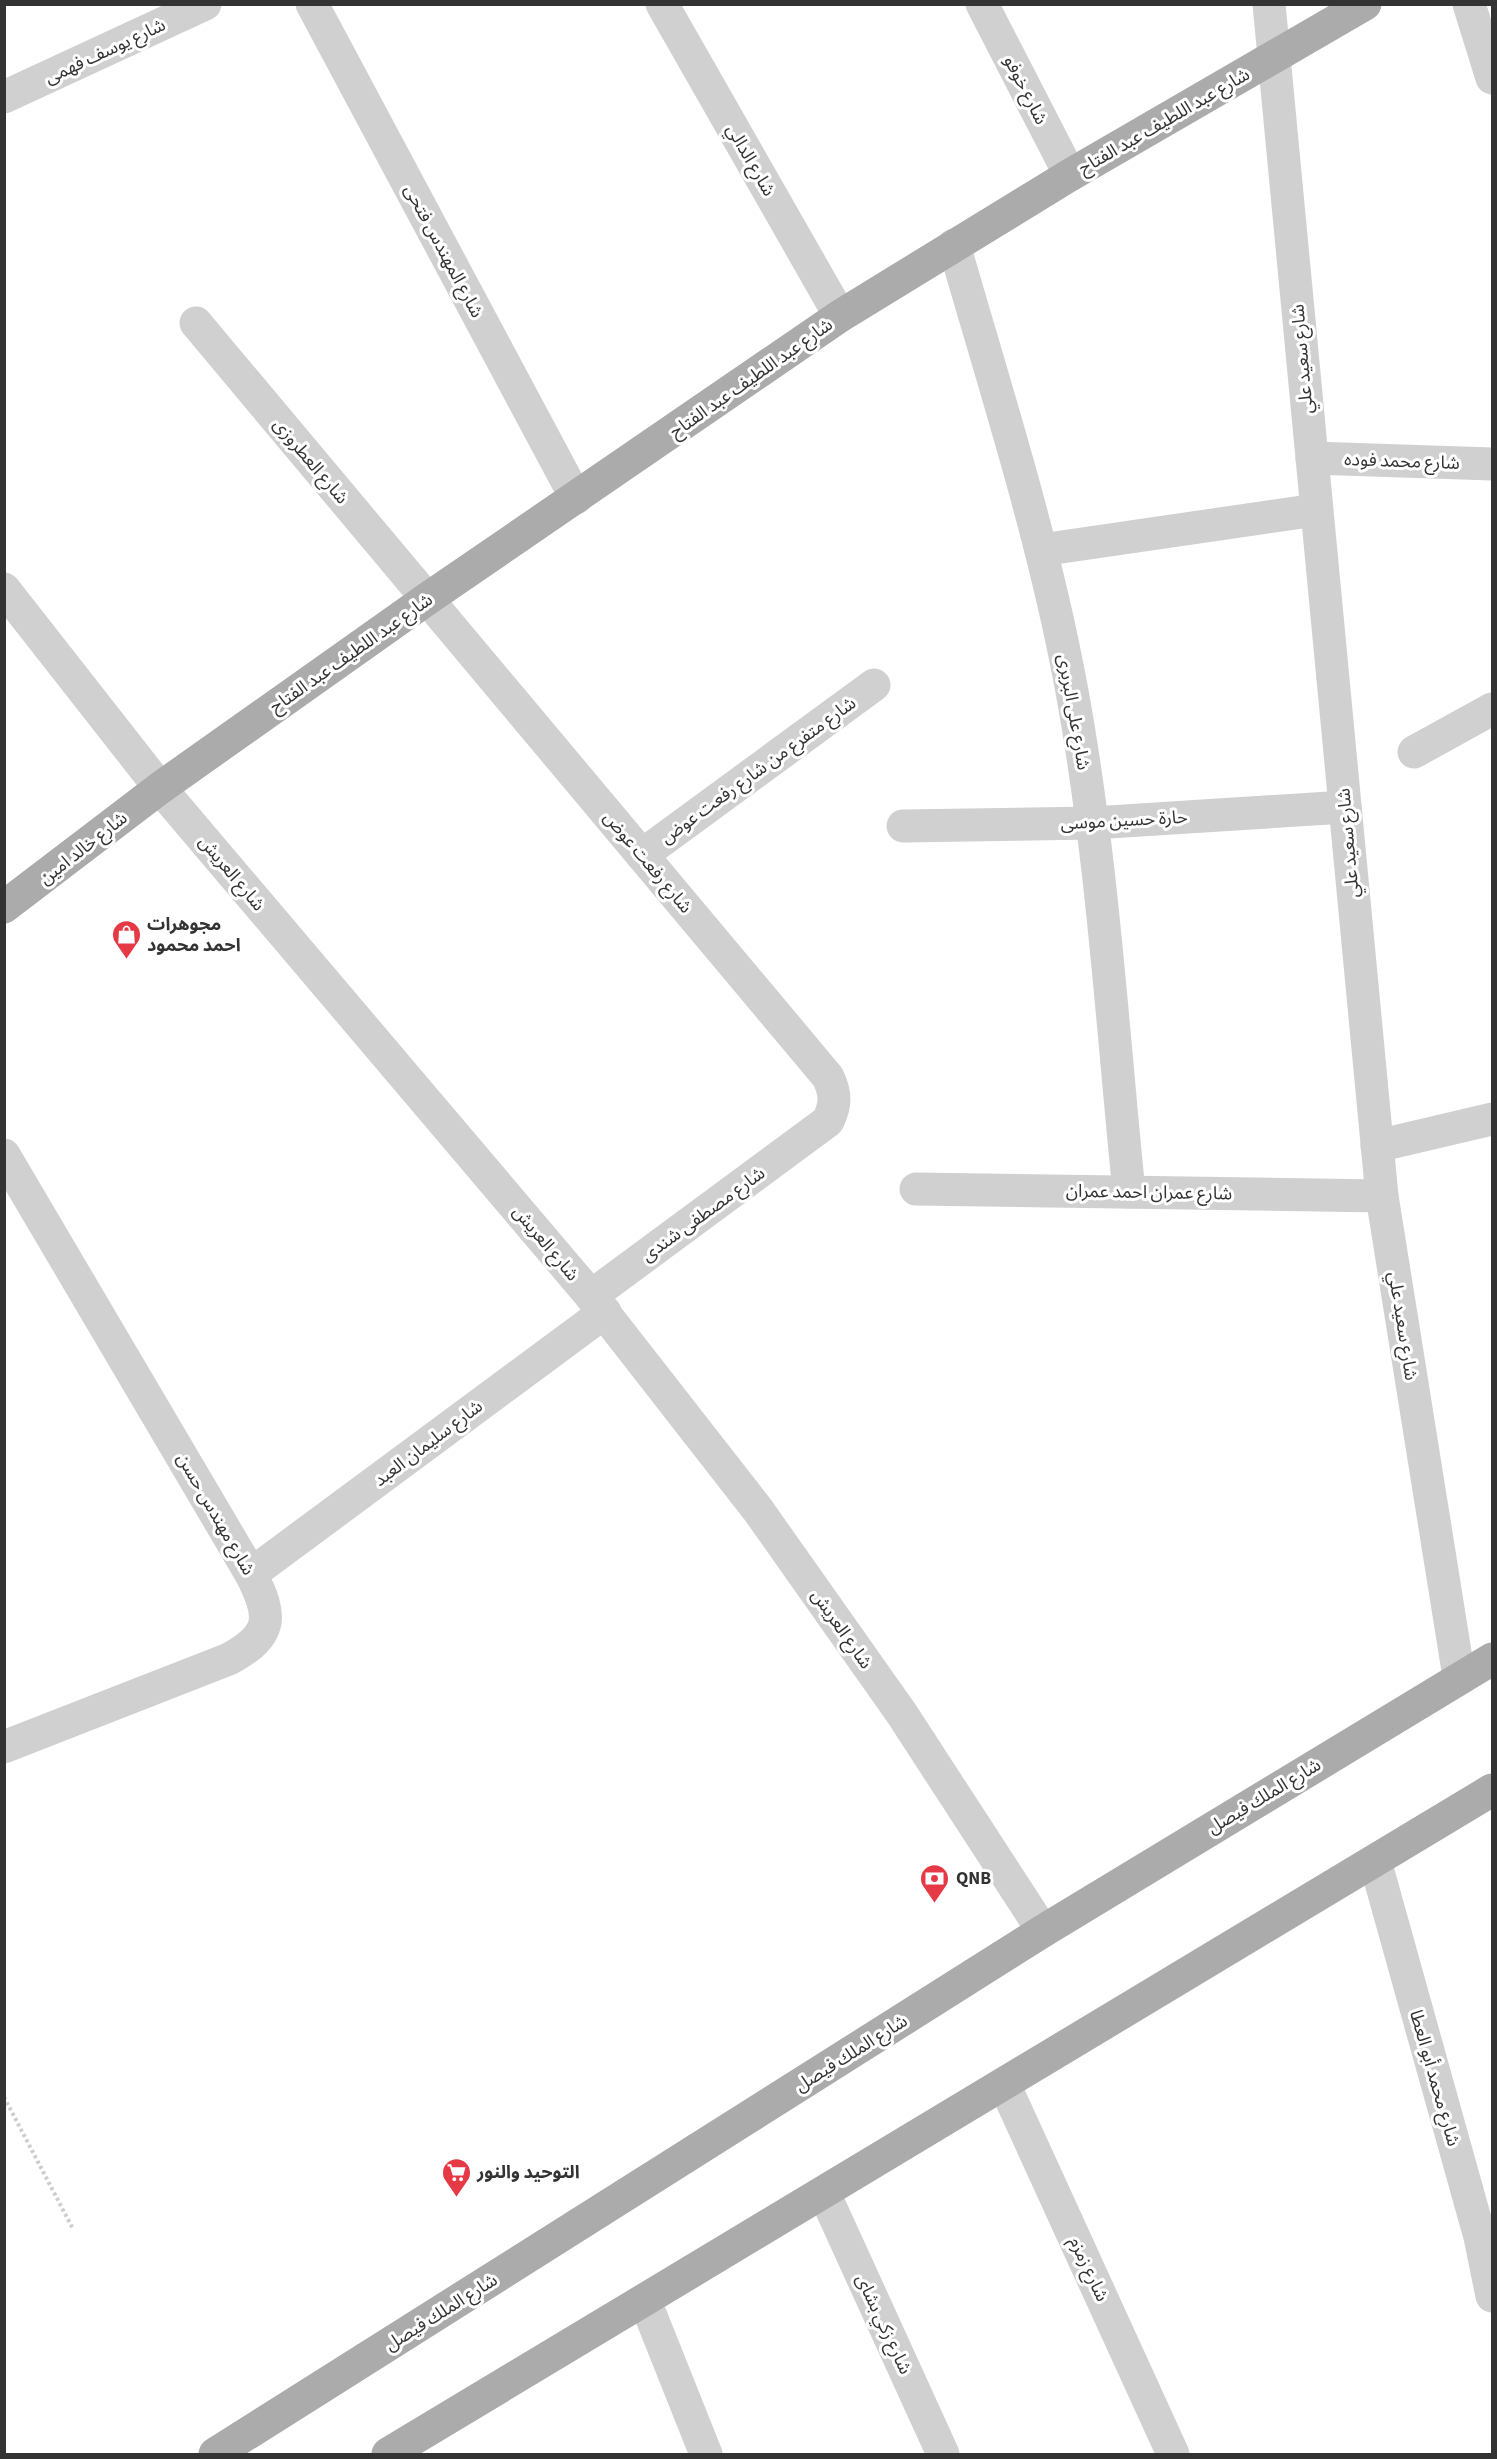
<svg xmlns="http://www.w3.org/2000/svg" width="1497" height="2459" font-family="'Source Sans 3','Noto Sans Arabic',sans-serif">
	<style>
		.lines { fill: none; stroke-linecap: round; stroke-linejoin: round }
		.path { stroke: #cdcdcd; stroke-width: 4; stroke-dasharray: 3 3; stroke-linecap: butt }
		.minor { stroke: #d0d0d0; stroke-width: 33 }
		.major { stroke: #ababab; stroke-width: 33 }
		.labels { text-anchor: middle; stroke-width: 6; stroke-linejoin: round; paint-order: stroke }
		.street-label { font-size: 18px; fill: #333; stroke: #fff }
		.poi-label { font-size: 18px; font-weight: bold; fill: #333; stroke: #fff; text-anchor: start }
	</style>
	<rect width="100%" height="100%" fill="#fff"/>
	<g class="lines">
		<polyline class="path" points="4,2097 73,2229"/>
		<g class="minor">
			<polyline points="312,4 576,498"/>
			<polyline points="662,4 840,316"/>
			<polyline points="982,4 1070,175"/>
			<polyline points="1269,4 1382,1196 1459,1677"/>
			<polyline points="1469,4 1492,78"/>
			<polyline points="4,97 205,4"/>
			<path d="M954 245C996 391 1043 536 1071 686 1102 853 1112 1023 1129 1192"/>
			<path d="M196 323 828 1077C836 1094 836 1104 828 1121L591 1296"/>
			<polyline points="1312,458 1492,464"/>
			<polyline points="1041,550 1316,510"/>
			<polyline points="4,589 160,788 591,1296 758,1510 902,1714 1043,1931"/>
			<polyline points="1414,752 1492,709"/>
			<polyline points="903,826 1093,823 1345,807"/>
			<polyline points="642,855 874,685"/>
			<polyline points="1377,1146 1492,1119"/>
			<path d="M4 1155 251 1574C273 1617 273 1635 229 1659L4 1747"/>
			<polyline points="916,1189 1382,1196"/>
			<polyline points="251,1574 605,1312"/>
			<polyline points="1375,1861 1480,2237 1492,2296"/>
			<polyline points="1004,2084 1173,2454"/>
			<polyline points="824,2193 943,2454"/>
			<polyline points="645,2301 706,2454"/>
		</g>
		<g class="major">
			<polyline points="4,907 160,788 427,599 840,316 1070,175 1365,4"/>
			<polyline points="215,2454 1043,1931 1492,1659"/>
			<polyline points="388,2454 1492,1790"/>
		</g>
	</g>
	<defs>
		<symbol id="shop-pin" viewBox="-11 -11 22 30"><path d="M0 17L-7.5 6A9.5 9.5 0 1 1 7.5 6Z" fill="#e63946" stroke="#fff"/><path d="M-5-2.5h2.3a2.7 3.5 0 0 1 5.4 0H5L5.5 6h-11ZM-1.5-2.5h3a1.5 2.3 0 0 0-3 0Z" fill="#fff"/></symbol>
		<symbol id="bank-pin" viewBox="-11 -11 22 30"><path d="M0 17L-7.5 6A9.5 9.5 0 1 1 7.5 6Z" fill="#e63946" stroke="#fff"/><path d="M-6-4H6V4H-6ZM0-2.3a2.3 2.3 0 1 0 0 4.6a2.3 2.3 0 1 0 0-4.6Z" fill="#fff"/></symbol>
		<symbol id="supermarket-pin" viewBox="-11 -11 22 30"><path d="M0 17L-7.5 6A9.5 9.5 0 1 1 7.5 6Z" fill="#e63946" stroke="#fff"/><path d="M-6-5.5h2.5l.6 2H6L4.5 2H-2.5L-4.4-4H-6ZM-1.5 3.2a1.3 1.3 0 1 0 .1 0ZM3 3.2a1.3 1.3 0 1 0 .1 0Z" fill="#fff"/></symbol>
	</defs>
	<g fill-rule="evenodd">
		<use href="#shop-pin" x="110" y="918" width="33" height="45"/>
		<use href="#bank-pin" x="918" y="1862" width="33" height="45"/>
		<use href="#supermarket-pin" x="440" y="2156" width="33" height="45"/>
	</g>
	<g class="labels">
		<g class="street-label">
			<text transform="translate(105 51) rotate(-25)" y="6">شارع يوسف فهمى</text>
			<text transform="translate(1026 90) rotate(63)" y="6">شارع خوفو</text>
			<text transform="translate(1164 121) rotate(-30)" y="6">شارع عبد اللطيف عبد الفتاح</text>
			<text transform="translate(751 160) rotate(60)" y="6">شارع الدالي</text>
			<text transform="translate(444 251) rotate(62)" y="6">شارع المهندس فتحى</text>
			<text transform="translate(1302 359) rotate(-95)" y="6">شارع سعيد علي</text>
			<text transform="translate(751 378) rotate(-35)" y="6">شارع عبد اللطيف عبد الفتاح</text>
			<text transform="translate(311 461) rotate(50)" y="6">شارع العطروزى</text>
			<text transform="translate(1402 461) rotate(2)" y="6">شارع محمد فوده</text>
			<text transform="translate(351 653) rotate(-35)" y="6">شارع عبد اللطيف عبد الفتاح</text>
			<text transform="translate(1074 712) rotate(80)" y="6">شارع على البربرى</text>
			<text transform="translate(758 770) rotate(-36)" y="6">شارع متفرع من شارع رفعت عوض</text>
			<text transform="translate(1124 820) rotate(-3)" y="6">حارة حسين موسى</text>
			<text transform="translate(1348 843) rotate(-95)" y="6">شارع سعيد علي</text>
			<text transform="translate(83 848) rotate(-38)" y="6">شارع خالد امين</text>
			<text transform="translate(648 862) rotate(50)" y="6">شارع رفعت عوض</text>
			<text transform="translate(232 873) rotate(50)" y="6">شارع العريش</text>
			<text transform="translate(1149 1192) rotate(1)" y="6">شارع عمران احمد عمران</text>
			<text transform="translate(703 1214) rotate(-36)" y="6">شارع مصطفى شندى</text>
			<text transform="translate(546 1243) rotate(50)" y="6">شارع العريش</text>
			<text transform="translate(1403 1326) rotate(81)" y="6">شارع سعيد علي</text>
			<text transform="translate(428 1443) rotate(-37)" y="6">شارع سليمان العبد</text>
			<text transform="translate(216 1514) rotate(60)" y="6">شارع مهندس حسن</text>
			<text transform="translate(842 1629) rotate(55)" y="6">شارع العريش</text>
			<text transform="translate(1264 1796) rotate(-31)" y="6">شارع الملك فيصل</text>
			<text transform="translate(851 2053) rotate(-32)" y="6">شارع الملك فيصل</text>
			<text transform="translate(1435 2078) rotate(74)" y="6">شارع محمد أبو العطا</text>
			<text transform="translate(1089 2269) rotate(65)" y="6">شارع زمزم</text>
			<text transform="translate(441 2312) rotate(-32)" y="6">شارع الملك فيصل</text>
			<text transform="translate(884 2324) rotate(65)" y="6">شارع زكي بشاى</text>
		</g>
		<g class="poi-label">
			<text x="147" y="930">مجوهرات<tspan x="147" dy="21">احمد محمود</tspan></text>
			<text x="956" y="1884">QNB</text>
			<text x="477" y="2178">التوحيد والنور</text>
		</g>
	</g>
	<rect width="1497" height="2459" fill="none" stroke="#333333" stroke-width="12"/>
</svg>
